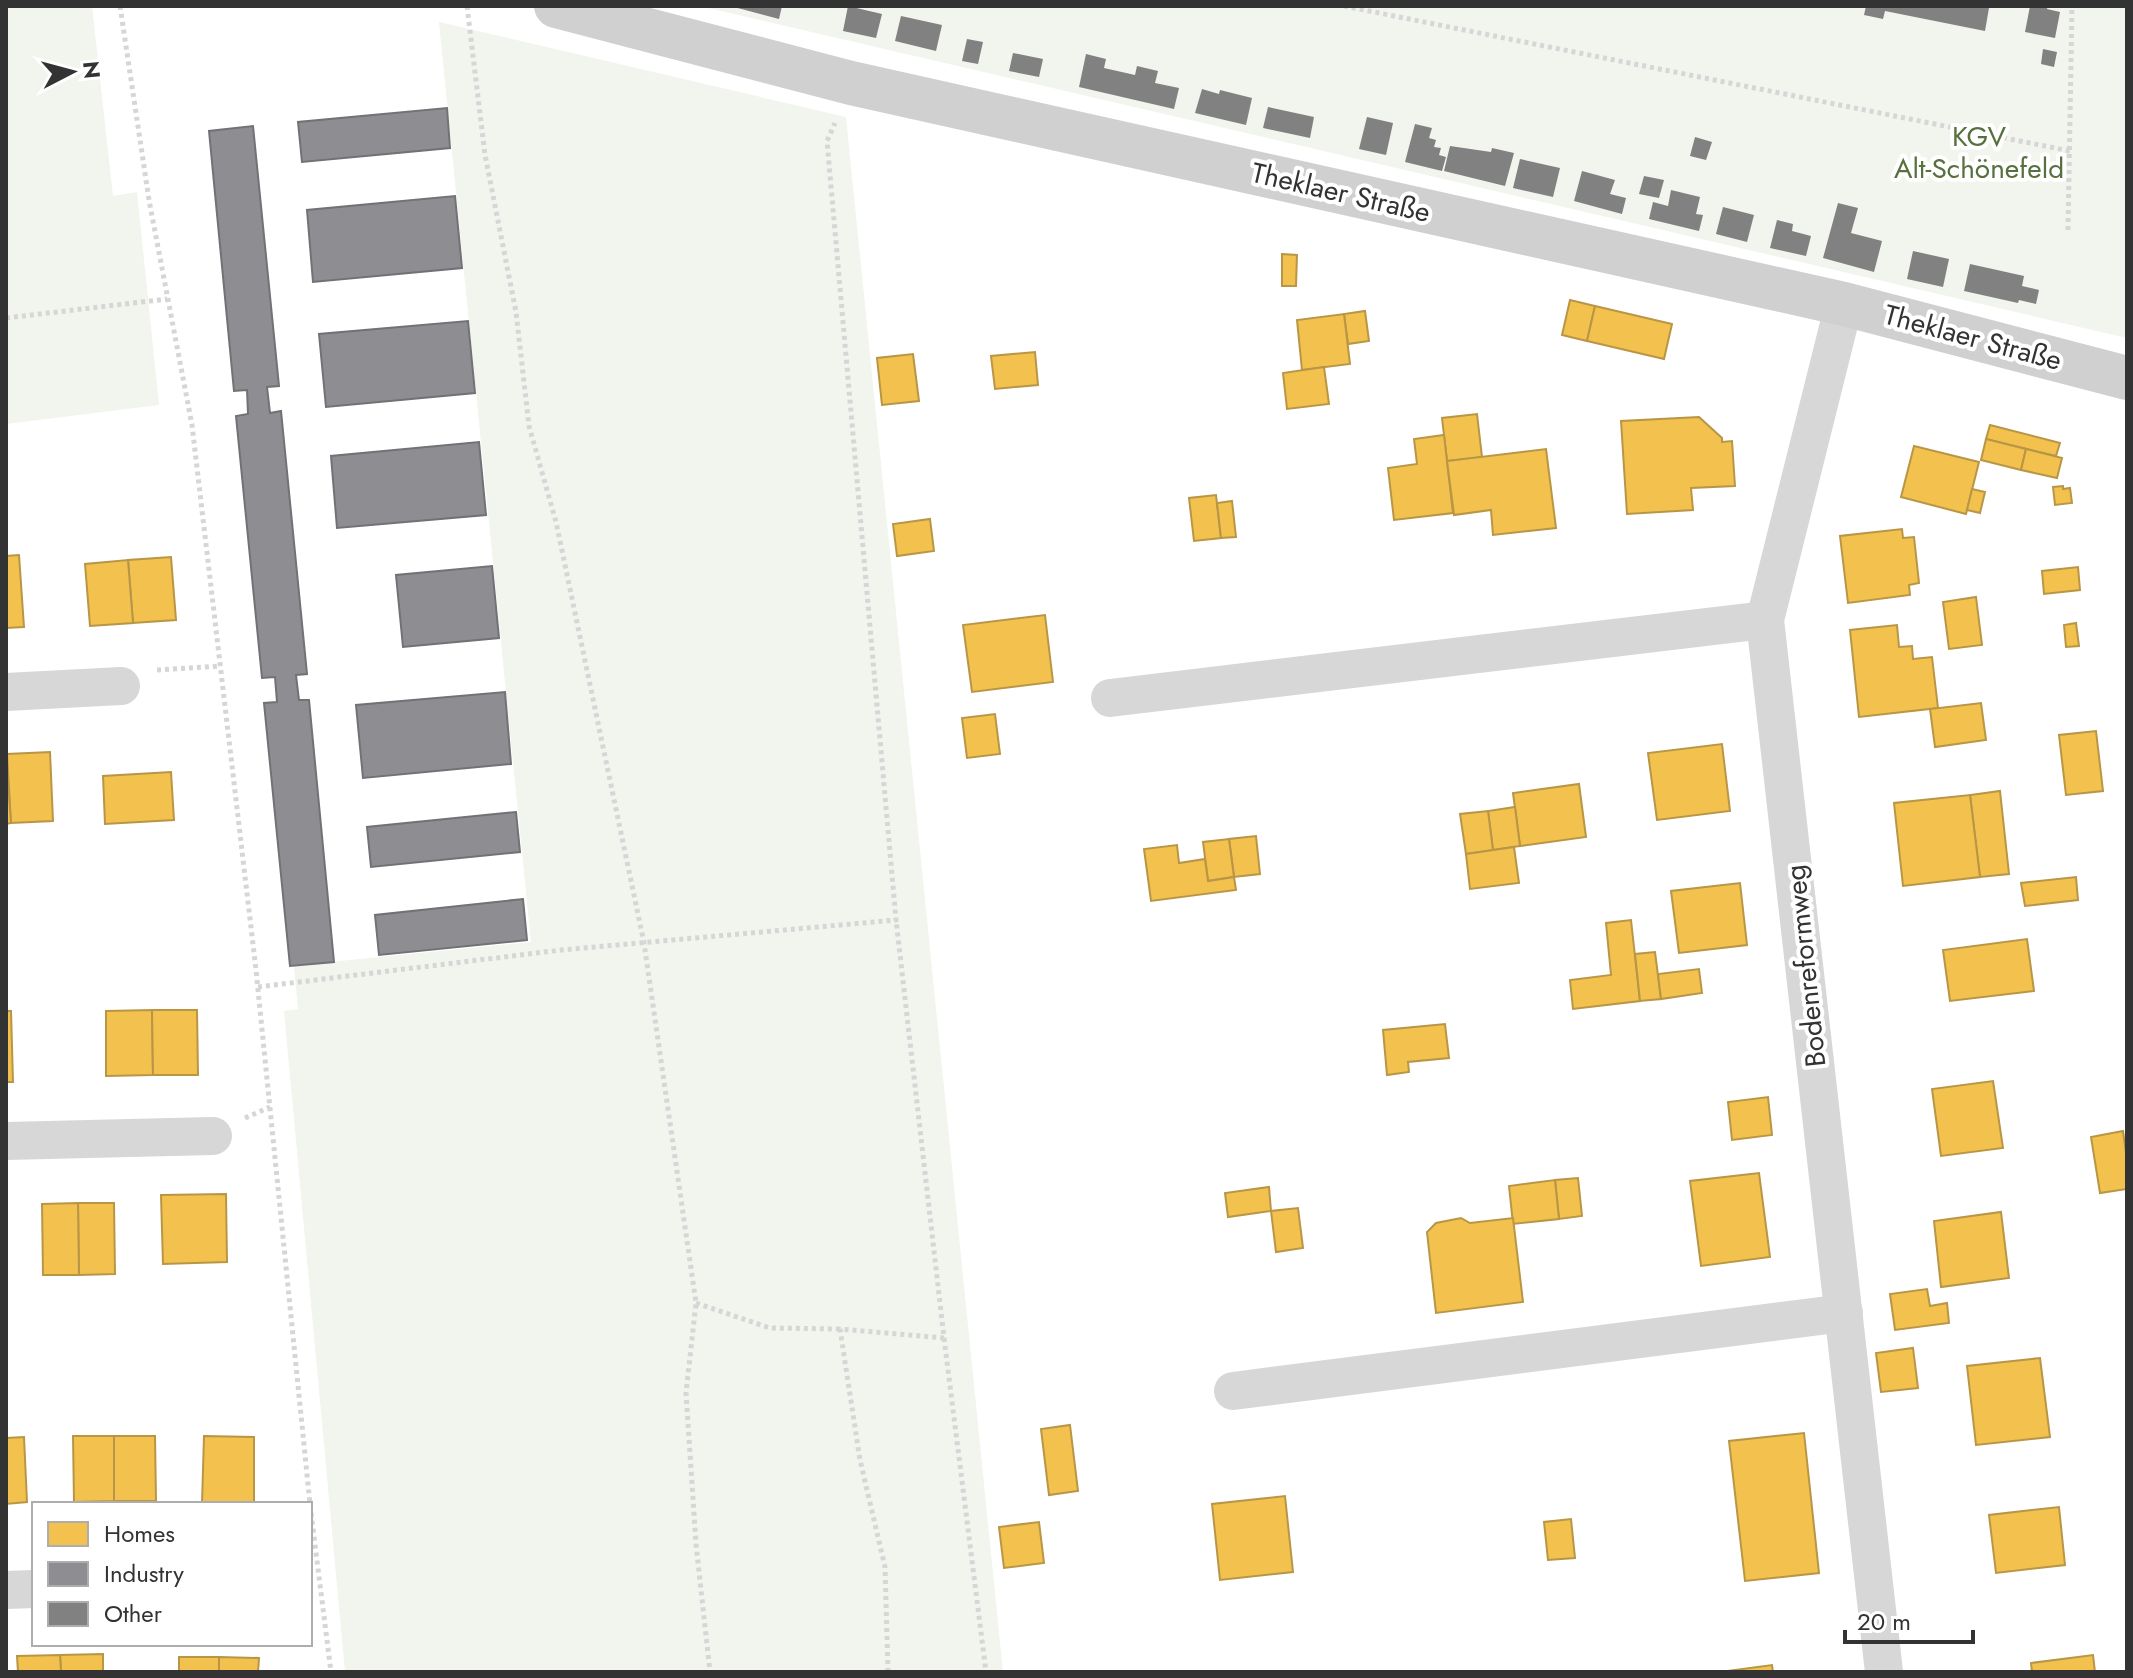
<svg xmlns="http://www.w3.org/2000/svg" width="2133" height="1678" font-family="Jost,sans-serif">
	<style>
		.green { fill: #f1f5ed }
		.homes { fill: #f2c14e; stroke: #b99646; stroke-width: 2 }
		.industry { fill: #8d8d92; stroke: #727276; stroke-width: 2 }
		.building { fill: #818181 }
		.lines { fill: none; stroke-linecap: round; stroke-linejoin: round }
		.path { stroke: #d6d6d6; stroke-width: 5; stroke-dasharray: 4 4; stroke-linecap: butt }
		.street { stroke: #d7d7d7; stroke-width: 38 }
		.secondary { stroke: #d0d0d0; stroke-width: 44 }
		.labels { text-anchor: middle; stroke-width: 8; stroke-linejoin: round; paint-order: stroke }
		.park-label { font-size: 28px; fill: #57703f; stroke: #fff }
		.street-label { font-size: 28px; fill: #333; stroke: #fff }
	</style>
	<rect width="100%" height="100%" fill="#fff"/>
	<g class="green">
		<polygon points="6,6 92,6 113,196 137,192 159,405 6,424"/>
		<polygon points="700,6 2127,6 2127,338"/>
		<polygon points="439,22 846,117 1003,1672 345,1672 284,1011 298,1009 294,967 290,966 531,942"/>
	</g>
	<g class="homes">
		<polygon points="1282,254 1297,255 1296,286 1282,286"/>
		<polygon points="1570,300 1595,306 1587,341 1562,335"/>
		<polygon points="1595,306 1672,324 1664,359 1587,341"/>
		<polygon points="1365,311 1369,341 1348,344 1344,314"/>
		<polygon points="1344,314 1350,364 1302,370 1297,320"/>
		<polygon points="1035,352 1038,385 995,389 991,356"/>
		<polygon points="913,354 919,401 882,405 877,358"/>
		<polygon points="1324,367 1329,404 1287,409 1283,373"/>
		<polygon points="1477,414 1482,457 1447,461 1442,418"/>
		<polygon points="1699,417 1722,438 1722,442 1732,441 1735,486 1691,488 1693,510 1627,514 1621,421"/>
		<polygon points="1990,425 2060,443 2056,456 1986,439"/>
		<polygon points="1444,435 1453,513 1394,520 1388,468 1417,464 1414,439"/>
		<polygon points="1986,439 2026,449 2021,470 1981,460"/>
		<polygon points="1914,446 1979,462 1966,514 1901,497"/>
		<polygon points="1546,449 1556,528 1493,535 1491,510 1454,515 1447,461"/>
		<polygon points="2026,449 2062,458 2057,478 2021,470"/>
		<polygon points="2063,486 2063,489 2070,488 2072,503 2055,505 2053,487"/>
		<polygon points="1972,489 1985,492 1980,513 1967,510"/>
		<polygon points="1216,495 1221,538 1194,541 1189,498"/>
		<polygon points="1232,501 1236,537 1221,538 1217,503"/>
		<polygon points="930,519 934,551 897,556 893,524"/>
		<polygon points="1902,529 1903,538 1914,537 1919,583 1909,585 1910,595 1848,603 1840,536"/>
		<polygon points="19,555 24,627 6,628 6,556"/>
		<polygon points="171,557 176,620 133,623 128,560"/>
		<polygon points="128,560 133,623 90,626 85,564"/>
		<polygon points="2078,567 2080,590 2044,594 2042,571"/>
		<polygon points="1976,597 1982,645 1949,649 1943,602"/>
		<polygon points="1045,615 1053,682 972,692 963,625"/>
		<polygon points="2076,623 2079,646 2066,647 2064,625"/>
		<polygon points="1897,625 1899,647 1912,646 1913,659 1932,657 1938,708 1859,717 1850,630"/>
		<polygon points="1981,703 1986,740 1935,747 1930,709"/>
		<polygon points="995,714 1000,754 967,758 962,718"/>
		<polygon points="2096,731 2103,791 2066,795 2059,735"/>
		<polygon points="1722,744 1730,811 1657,820 1648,753"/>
		<polygon points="50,752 53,821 11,823 7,754"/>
		<polygon points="6,754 11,823 6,824"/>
		<polygon points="171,772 174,820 105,824 103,776"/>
		<polygon points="1579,784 1586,837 1520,846 1513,793"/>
		<polygon points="2000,791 2009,874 1980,877 1970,795"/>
		<polygon points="1970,795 1980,877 1903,886 1894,803"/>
		<polygon points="1515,807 1520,846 1493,850 1488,811"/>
		<polygon points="1488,811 1493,850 1466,854 1460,814"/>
		<polygon points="1256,836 1260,874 1234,877 1229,839"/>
		<polygon points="1229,839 1234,877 1208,881 1203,842"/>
		<polygon points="1177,845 1179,863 1205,859 1208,881 1234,877 1236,890 1151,901 1144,849"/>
		<polygon points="1514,847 1519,883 1470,889 1466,854"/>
		<polygon points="2076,877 2078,900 2025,906 2021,883"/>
		<polygon points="1740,883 1747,945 1679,953 1671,891"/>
		<polygon points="1631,920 1640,1001 1573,1009 1570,980 1611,975 1606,923"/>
		<polygon points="2027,939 2034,991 1950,1001 1943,950"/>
		<polygon points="1655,952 1661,999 1640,1001 1635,954"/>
		<polygon points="1699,969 1702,993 1661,999 1658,974"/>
		<polygon points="152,1010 153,1075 106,1076 106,1011"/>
		<polygon points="152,1010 197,1010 198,1075 153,1075"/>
		<polygon points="6,1011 11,1011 13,1082 6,1082"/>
		<polygon points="1445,1024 1449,1058 1408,1062 1409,1072 1387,1075 1383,1030"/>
		<polygon points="1993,1081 2003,1148 1941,1156 1932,1089"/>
		<polygon points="1768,1097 1772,1135 1732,1140 1728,1102"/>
		<polygon points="2123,1131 2127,1160 2127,1189 2100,1193 2091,1137"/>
		<polygon points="1759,1173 1770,1257 1701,1266 1690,1181"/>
		<polygon points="1578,1178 1582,1216 1559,1219 1555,1180"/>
		<polygon points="1555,1180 1559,1219 1513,1224 1509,1186"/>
		<polygon points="1269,1187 1271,1211 1228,1217 1225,1193"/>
		<polygon points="226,1194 227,1262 163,1264 161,1195"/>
		<polygon points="78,1203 114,1203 115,1274 79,1275"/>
		<polygon points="78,1203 79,1275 43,1275 42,1204"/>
		<polygon points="1298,1208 1303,1248 1276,1252 1271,1211"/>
		<polygon points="2001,1212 2009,1278 1941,1287 1934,1221"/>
		<polygon points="1461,1218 1470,1223 1513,1218 1523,1302 1436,1313 1427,1232 1436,1223"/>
		<polygon points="1927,1289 1930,1306 1947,1303 1949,1323 1895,1330 1890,1294"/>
		<polygon points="1913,1348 1918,1388 1881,1392 1876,1353"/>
		<polygon points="2040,1358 2050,1437 1976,1445 1967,1366"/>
		<polygon points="1070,1425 1078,1491 1049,1495 1041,1429"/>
		<polygon points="1804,1433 1819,1573 1745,1581 1729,1441"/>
		<polygon points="73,1436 114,1436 114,1501 74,1502"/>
		<polygon points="114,1436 155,1436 156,1501 114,1501"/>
		<polygon points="204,1436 254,1437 254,1504 202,1504"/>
		<polygon points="24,1437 27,1502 6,1504 6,1438"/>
		<polygon points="1285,1496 1293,1572 1220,1580 1212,1504"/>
		<polygon points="2059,1507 2065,1565 1996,1573 1989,1515"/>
		<polygon points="1571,1519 1575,1558 1548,1560 1544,1522"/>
		<polygon points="1039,1522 1044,1563 1004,1568 999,1527"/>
		<polygon points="103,1654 103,1672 61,1672 60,1655"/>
		<polygon points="60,1655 61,1672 18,1672 17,1656"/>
		<polygon points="2093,1655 2095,1672 2032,1672 2031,1663"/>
		<rect x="179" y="1657" width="40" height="15"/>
		<polygon points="219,1657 259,1658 258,1672 219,1672"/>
		<polygon points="1772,1665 1773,1672 1720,1672"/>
	</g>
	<g class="industry">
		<polygon points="447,108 450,148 302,162 298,122"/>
		<polygon points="253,126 279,386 267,387 270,413 281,411 307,674 296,675 299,700 309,700 334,962 290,966 264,703 277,702 275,677 262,678 236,416 248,414 247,390 234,391 209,131"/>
		<polygon points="455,196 462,268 313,282 307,210"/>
		<polygon points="468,321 475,393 326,407 319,334"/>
		<polygon points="479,442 486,515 337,528 331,456"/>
		<polygon points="492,566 499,638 403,647 396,575"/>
		<polygon points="505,692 511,764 363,778 356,705"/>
		<polygon points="516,812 520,852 371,867 367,827"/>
		<polygon points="523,899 527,940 379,955 375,915"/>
	</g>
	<g class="building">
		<polygon points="730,6 782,6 779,19"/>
		<polygon points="848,6 882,14 876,38 843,31"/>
		<polygon points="1866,6 1982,6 1989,8 1985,31 1885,11 1883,19 1864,15"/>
		<polygon points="2030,6 2048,6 2047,9 2060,12 2055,38 2025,32"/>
		<polygon points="901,16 942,25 936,51 895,41"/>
		<polygon points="967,39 983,42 978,64 962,61"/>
		<polygon points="2043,49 2057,52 2054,67 2041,64"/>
		<polygon points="1013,53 1043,59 1039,77 1009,71"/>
		<polygon points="1086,54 1106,59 1104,68 1135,75 1137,66 1158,71 1155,83 1179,88 1174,109 1079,87"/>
		<polygon points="1202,89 1219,94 1220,90 1252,98 1246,125 1195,113"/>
		<polygon points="1268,107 1314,117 1310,138 1263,128"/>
		<polygon points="1367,117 1393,123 1386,155 1359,149"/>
		<polygon points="1415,124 1432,128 1429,138 1436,140 1434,147 1441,148 1439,155 1446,157 1442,171 1405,162"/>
		<polygon points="1695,137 1712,142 1706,160 1690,156"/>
		<polygon points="1450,146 1491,152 1492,148 1514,153 1505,186 1444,171"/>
		<polygon points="1520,159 1560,168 1553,197 1513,188"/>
		<polygon points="1582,171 1615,180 1610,194 1626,198 1622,214 1574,201"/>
		<polygon points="1644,176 1664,180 1659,198 1639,194"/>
		<polygon points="1671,190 1700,197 1696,214 1703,215 1699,231 1649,219 1653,202 1668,206"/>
		<polygon points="1838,203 1858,208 1851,233 1882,241 1874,272 1823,258"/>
		<polygon points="1723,207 1754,215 1747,242 1716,234"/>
		<polygon points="1777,220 1793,224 1792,231 1811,236 1806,256 1770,248"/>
		<polygon points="1913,251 1949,259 1943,287 1907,279"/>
		<polygon points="1970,264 2024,276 2022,286 2039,290 2036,304 2019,300 2018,303 1964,291"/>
	</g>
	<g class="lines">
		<g class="path">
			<polyline points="120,6 149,200 192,425 256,970 310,1504"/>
			<polyline points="467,6 485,155 516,312 529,426 556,522 644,943 696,1303 686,1393 696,1544 710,1672"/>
			<polyline points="1344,6 2070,151"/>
			<polyline points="2068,230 2072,6"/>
			<polyline points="6,318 167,299"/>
			<polyline points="157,670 220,666"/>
			<polyline points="258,987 561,950 896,920 827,141 835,123"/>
			<polyline points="245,1118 270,1107"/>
			<polyline points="696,1303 770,1328 840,1329"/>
			<polyline points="944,1338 986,1672"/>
			<polyline points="310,1505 331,1672"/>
			<polyline points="888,1672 885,1567 860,1460 840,1329 944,1338 896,920"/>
		</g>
		<g class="street">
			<polyline points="1844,304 1765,620 1884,1672"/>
			<polyline points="6,692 121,686"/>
			<polyline points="1110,698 1765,620"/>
			<polyline points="6,1141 213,1136"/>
			<polyline points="1233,1391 1844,1313"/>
			<polyline points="6,1590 34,1589"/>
		</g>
		<polyline class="secondary" points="556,6 851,83 1844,304 2127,378"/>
	</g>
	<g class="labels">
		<g class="park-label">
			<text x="1979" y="146">KGV<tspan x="1979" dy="32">Alt-Schönefeld</tspan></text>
		</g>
		<g class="street-label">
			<text transform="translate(1341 192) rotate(13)" y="10">Theklaer Straße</text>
			<text transform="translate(1973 337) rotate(15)" y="10">Theklaer Straße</text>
			<text transform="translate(1805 966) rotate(-96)" y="10">Bodenreformweg</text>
		</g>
	</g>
	<rect width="2133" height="1678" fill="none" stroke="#333333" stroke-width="16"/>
	<rect x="32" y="1502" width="280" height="144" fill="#ffffff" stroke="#adadad" stroke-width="2"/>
	<rect x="48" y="1522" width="40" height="24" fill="#f2c14e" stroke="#adadad" stroke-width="2"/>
	<text x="104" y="1542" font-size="24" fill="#333333">Homes</text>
	<rect x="48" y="1562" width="40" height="24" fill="#8d8d92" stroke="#adadad" stroke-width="2"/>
	<text x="104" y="1582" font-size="24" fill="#333333">Industry</text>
	<rect x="48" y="1602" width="40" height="24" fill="#818181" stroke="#adadad" stroke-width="2"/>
	<text x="104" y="1622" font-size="24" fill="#333333">Other</text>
	<g transform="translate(72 72) rotate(84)" stroke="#ffffff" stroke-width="6" paint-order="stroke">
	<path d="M0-6L14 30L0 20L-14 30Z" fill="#333333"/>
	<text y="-12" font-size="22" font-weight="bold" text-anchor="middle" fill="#333333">N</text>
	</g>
	<path d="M1845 1630v12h128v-12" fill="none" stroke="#333333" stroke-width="4"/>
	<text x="1857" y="1630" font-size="24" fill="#333333" stroke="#ffffff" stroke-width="6" paint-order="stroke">20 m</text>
</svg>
